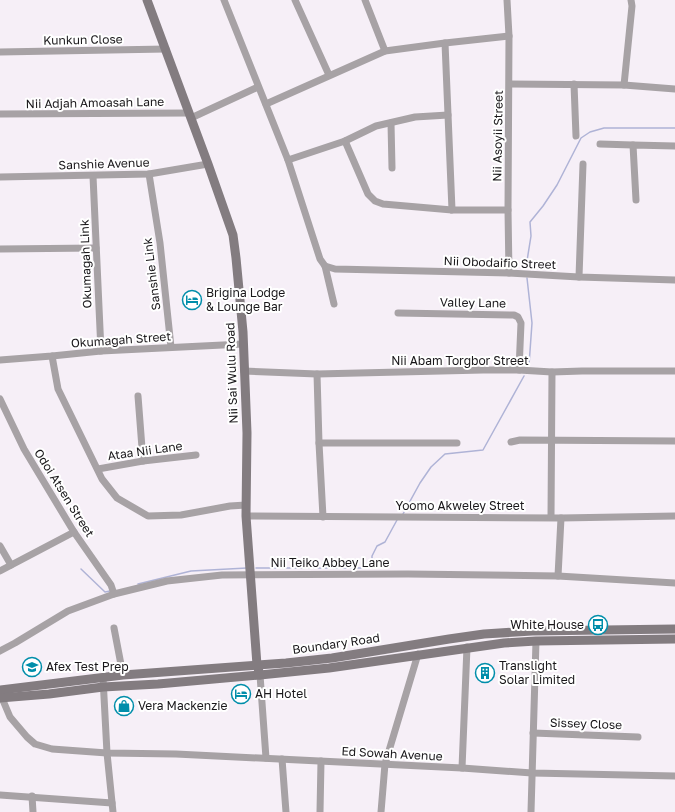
<svg xmlns="http://www.w3.org/2000/svg" width="675" height="812" font-family="'Golos Text',sans-serif">
	<style>
		.lines { fill: none; stroke-linecap: round; stroke-linejoin: round }
		.stream { stroke: #afb3d6; stroke-width: 1.5 }
		.street { stroke: #a7a2a5; stroke-width: 7 }
		.secondary { stroke: #837c80; stroke-width: 9 }
		.labels { text-anchor: middle; stroke-width: 4; stroke-linejoin: round; paint-order: stroke }
		.street-label { font-size: 12px; fill: #19171a; stroke: #fff }
		.poi-label { font-size: 12px; fill: #19171a; stroke: #fff; text-anchor: start }
	</style>
	<rect width="100%" height="100%" fill="#f6eff7"/>
	<g class="lines">
		<g class="stream">
			<polyline points="526,267 531,236 530,222 543,206 557,185 581,138 590,132 604,128 675,128"/>
			<polyline points="527,278 532,323 529,365"/>
			<polyline points="403,514 420,483 431,467 445,454 483,450 524,376"/>
			<polyline points="256,568 372,568 372,556 377,546 385,542 397,520"/>
			<polyline points="81,569 105,592 110,591"/>
			<polyline points="138,584 191,571 247,568"/>
		</g>
		<g class="street">
			<polyline points="224,0 288,160 320,259 325,266 334,304"/>
			<polyline points="295,0 329,75"/>
			<polyline points="365,0 385,51"/>
			<polyline points="507,0 509,36 508,210 509,273"/>
			<polyline points="445,43 452,210"/>
			<polyline points="0,52 166,49"/>
			<polyline points="510,84 624,85 675,89"/>
			<polyline points="574,84 576,136"/>
			<polyline points="624,85 632,6 631,0"/>
			<polyline points="266,104 385,51 445,43 509,36"/>
			<polyline points="0,114 189,113"/>
			<polyline points="191,118 258,87"/>
			<polyline points="391,123 392,168"/>
			<polyline points="345,141 368,194 375,201 383,204 452,210 508,210"/>
			<polyline points="600,144 633,145"/>
			<polyline points="288,160 345,141 376,126 415,117 448,115"/>
			<polyline points="149,174 160,243 171,347"/>
			<polyline points="93,176 101,351"/>
			<polyline points="0,177 149,174 208,164"/>
			<polyline points="636,200 633,145 675,146"/>
			<polyline points="0,249 96,248"/>
			<polyline points="325,266 335,269 509,273 579,277 675,280"/>
			<polyline points="579,277 583,164"/>
			<polyline points="398,313 514,315 518,317 521,323 519,370"/>
			<polyline points="52,356 58,389 102,479 117,498 148,516 181,515 230,506 246,505"/>
			<polyline points="0,360 52,356 101,351 243,344"/>
			<polyline points="244,371 317,374 483,370 519,370 552,372 582,371 675,371"/>
			<polyline points="317,374 319,443 323,517"/>
			<polyline points="138,396 143,461"/>
			<polyline points="0,399 24,449 74,532 111,585 114,594"/>
			<polyline points="511,442 520,440 675,441"/>
			<polyline points="319,443 457,443"/>
			<polyline points="98,469 143,461 196,455"/>
			<polyline points="246,516 561,518 675,516"/>
			<polyline points="551,517 552,372"/>
			<polyline points="0,546 11,565"/>
			<polyline points="0,571 74,532"/>
			<polyline points="558,576 561,518"/>
			<polyline points="114,628 123,675"/>
			<polyline points="0,651 15,643 68,611 114,594 167,581 222,575 408,574 558,576 675,583"/>
			<polyline points="260,675 266,758"/>
			<polyline points="103,678 107,753 113,812"/>
			<polyline points="2,698 10,717 27,737 35,744 52,749 107,753 176,754 462,768 532,773 675,776"/>
			<polyline points="533,733 638,737"/>
			<polyline points="282,759 286,812"/>
			<polyline points="462,768 467,647"/>
			<polyline points="0,795 112,803"/>
			<polyline points="32,796 33,812"/>
			<polyline points="320,812 321,761"/>
			<polyline points="381,812 385,764 418,654"/>
			<polyline points="531,812 536,641"/>
		</g>
		<g class="secondary">
			<polyline points="147,0 208,164 233,235 236,258 243,332 247,433 246,516 257,665 260,675"/>
			<polyline points="0,690 123,675 286,663 332,658 449,639 484,634 532,631 675,629"/>
			<polyline points="0,698 49,694 103,687 158,684 260,675 329,668 504,643 536,641 675,639"/>
		</g>
	</g>
	<defs>
		<symbol id="hotel-ring" viewBox="-11 -11 22 22"><circle r="9.5" fill="#fff" stroke="#008eaa" stroke-width="1.5"/><path d="M-6-4.5h1.5V1H6V5H4.5V3h-9V5H-6ZM-4 0a1.8 1.8 0 1 1 3.6 0ZM.5 0V-2.5h3Q6-2.5 6 0Z" fill="#008eaa"/></symbol>
		<symbol id="bus-ring" viewBox="-11 -11 22 22"><circle r="9.5" fill="#fff" stroke="#008eaa" stroke-width="1.5"/><path d="M-5-6H5V4H4V6H2V4H-2V6H-4V4H-5ZM-3.5-4V0h7V-4ZM-3.5 1.2v1.5H-2V1.2ZM2 1.2v1.5H3.5V1.2Z" fill="#008eaa"/></symbol>
		<symbol id="school-ring" viewBox="-11 -11 22 22"><circle r="9.5" fill="#fff" stroke="#008eaa" stroke-width="1.5"/><path d="M0-5L7-2L0 1L-7-2ZM-4 1L0 2.5L4 1V4Q0 6-4 4Z" fill="#008eaa"/></symbol>
		<symbol id="building-ring" viewBox="-11 -11 22 22"><circle r="9.5" fill="#fff" stroke="#008eaa" stroke-width="1.5"/><path d="M-4-6H4V6H1V3H-1V6H-4ZM-2.5-4.3h1.7v1.8h-1.7ZM.8-4.3h1.7v1.8H.8ZM-2.5-1h1.7V.8h-1.7ZM.8-1h1.7V.8H.8Z" fill="#008eaa"/></symbol>
		<symbol id="shop-ring" viewBox="-11 -11 22 22"><circle r="9.5" fill="#fff" stroke="#008eaa" stroke-width="1.5"/><path d="M-5-2.5h2.3a2.7 3.5 0 0 1 5.4 0H5L5.5 6h-11ZM-1.5-2.5h3a1.5 2.3 0 0 0-3 0Z" fill="#008eaa"/></symbol>
	</defs>
	<g fill-rule="evenodd">
		<use href="#hotel-ring" x="181" y="289" width="22" height="22"/>
		<use href="#bus-ring" x="587" y="614" width="22" height="22"/>
		<use href="#school-ring" x="21" y="656" width="22" height="22"/>
		<use href="#building-ring" x="474" y="662" width="22" height="22"/>
		<use href="#hotel-ring" x="230" y="683" width="22" height="22"/>
		<use href="#shop-ring" x="113" y="695" width="22" height="22"/>
	</g>
	<g class="labels">
		<g class="street-label">
			<text transform="translate(83 40) rotate(-1)" y="4">Kunkun Close</text>
			<text transform="translate(95 103) rotate(-1)" y="4">Nii Adjah Amoasah Lane</text>
			<text transform="translate(498 136) rotate(-89)" y="4">Nii Asoyii Street</text>
			<text transform="translate(104 164) rotate(-2)" y="4">Sanshie Avenue</text>
			<text transform="translate(500 263) rotate(2)" y="4">Nii Obodaifio Street</text>
			<text transform="translate(86 264) rotate(-92)" y="4">Okumagah Link</text>
			<text transform="translate(152 274) rotate(-97)" y="4">Sanshie Link</text>
			<text transform="translate(473 303) rotate(1)" y="4">Valley Lane</text>
			<text transform="translate(121 340) rotate(-4)" y="4">Okumagah Street</text>
			<text x="460" y="365">Nii Abam Torgbor Street</text>
			<text transform="translate(232 373) rotate(-92)" y="4">Nii Sai Wulu Road</text>
			<text transform="translate(145 451) rotate(-8)" y="4">Ataa Nii Lane</text>
			<text transform="translate(64 493) rotate(58)" y="4">Odoi Atsen Street</text>
			<text x="460" y="510">Yoomo Akweley Street</text>
			<text x="330" y="567">Nii Teiko Abbey Lane</text>
			<text transform="translate(336 644) rotate(-8)" y="4">Boundary Road</text>
			<text transform="translate(586 724) rotate(2)" y="4">Sissey Close</text>
			<text transform="translate(392 754) rotate(3)" y="4">Ed Sowah Avenue</text>
		</g>
		<g class="poi-label">
			<text x="206" y="297">Brigina Lodge<tspan x="206" dy="14">&amp; Lounge Bar</tspan></text>
			<text x="584" y="629" text-anchor="end">White House</text>
			<text x="499" y="670">Translight<tspan x="499" dy="14">Solar Limited</tspan></text>
			<text x="46" y="671">Afex Test Prep</text>
			<text x="255" y="698">AH Hotel</text>
			<text x="138" y="710">Vera Mackenzie</text>
		</g>
	</g>
</svg>
